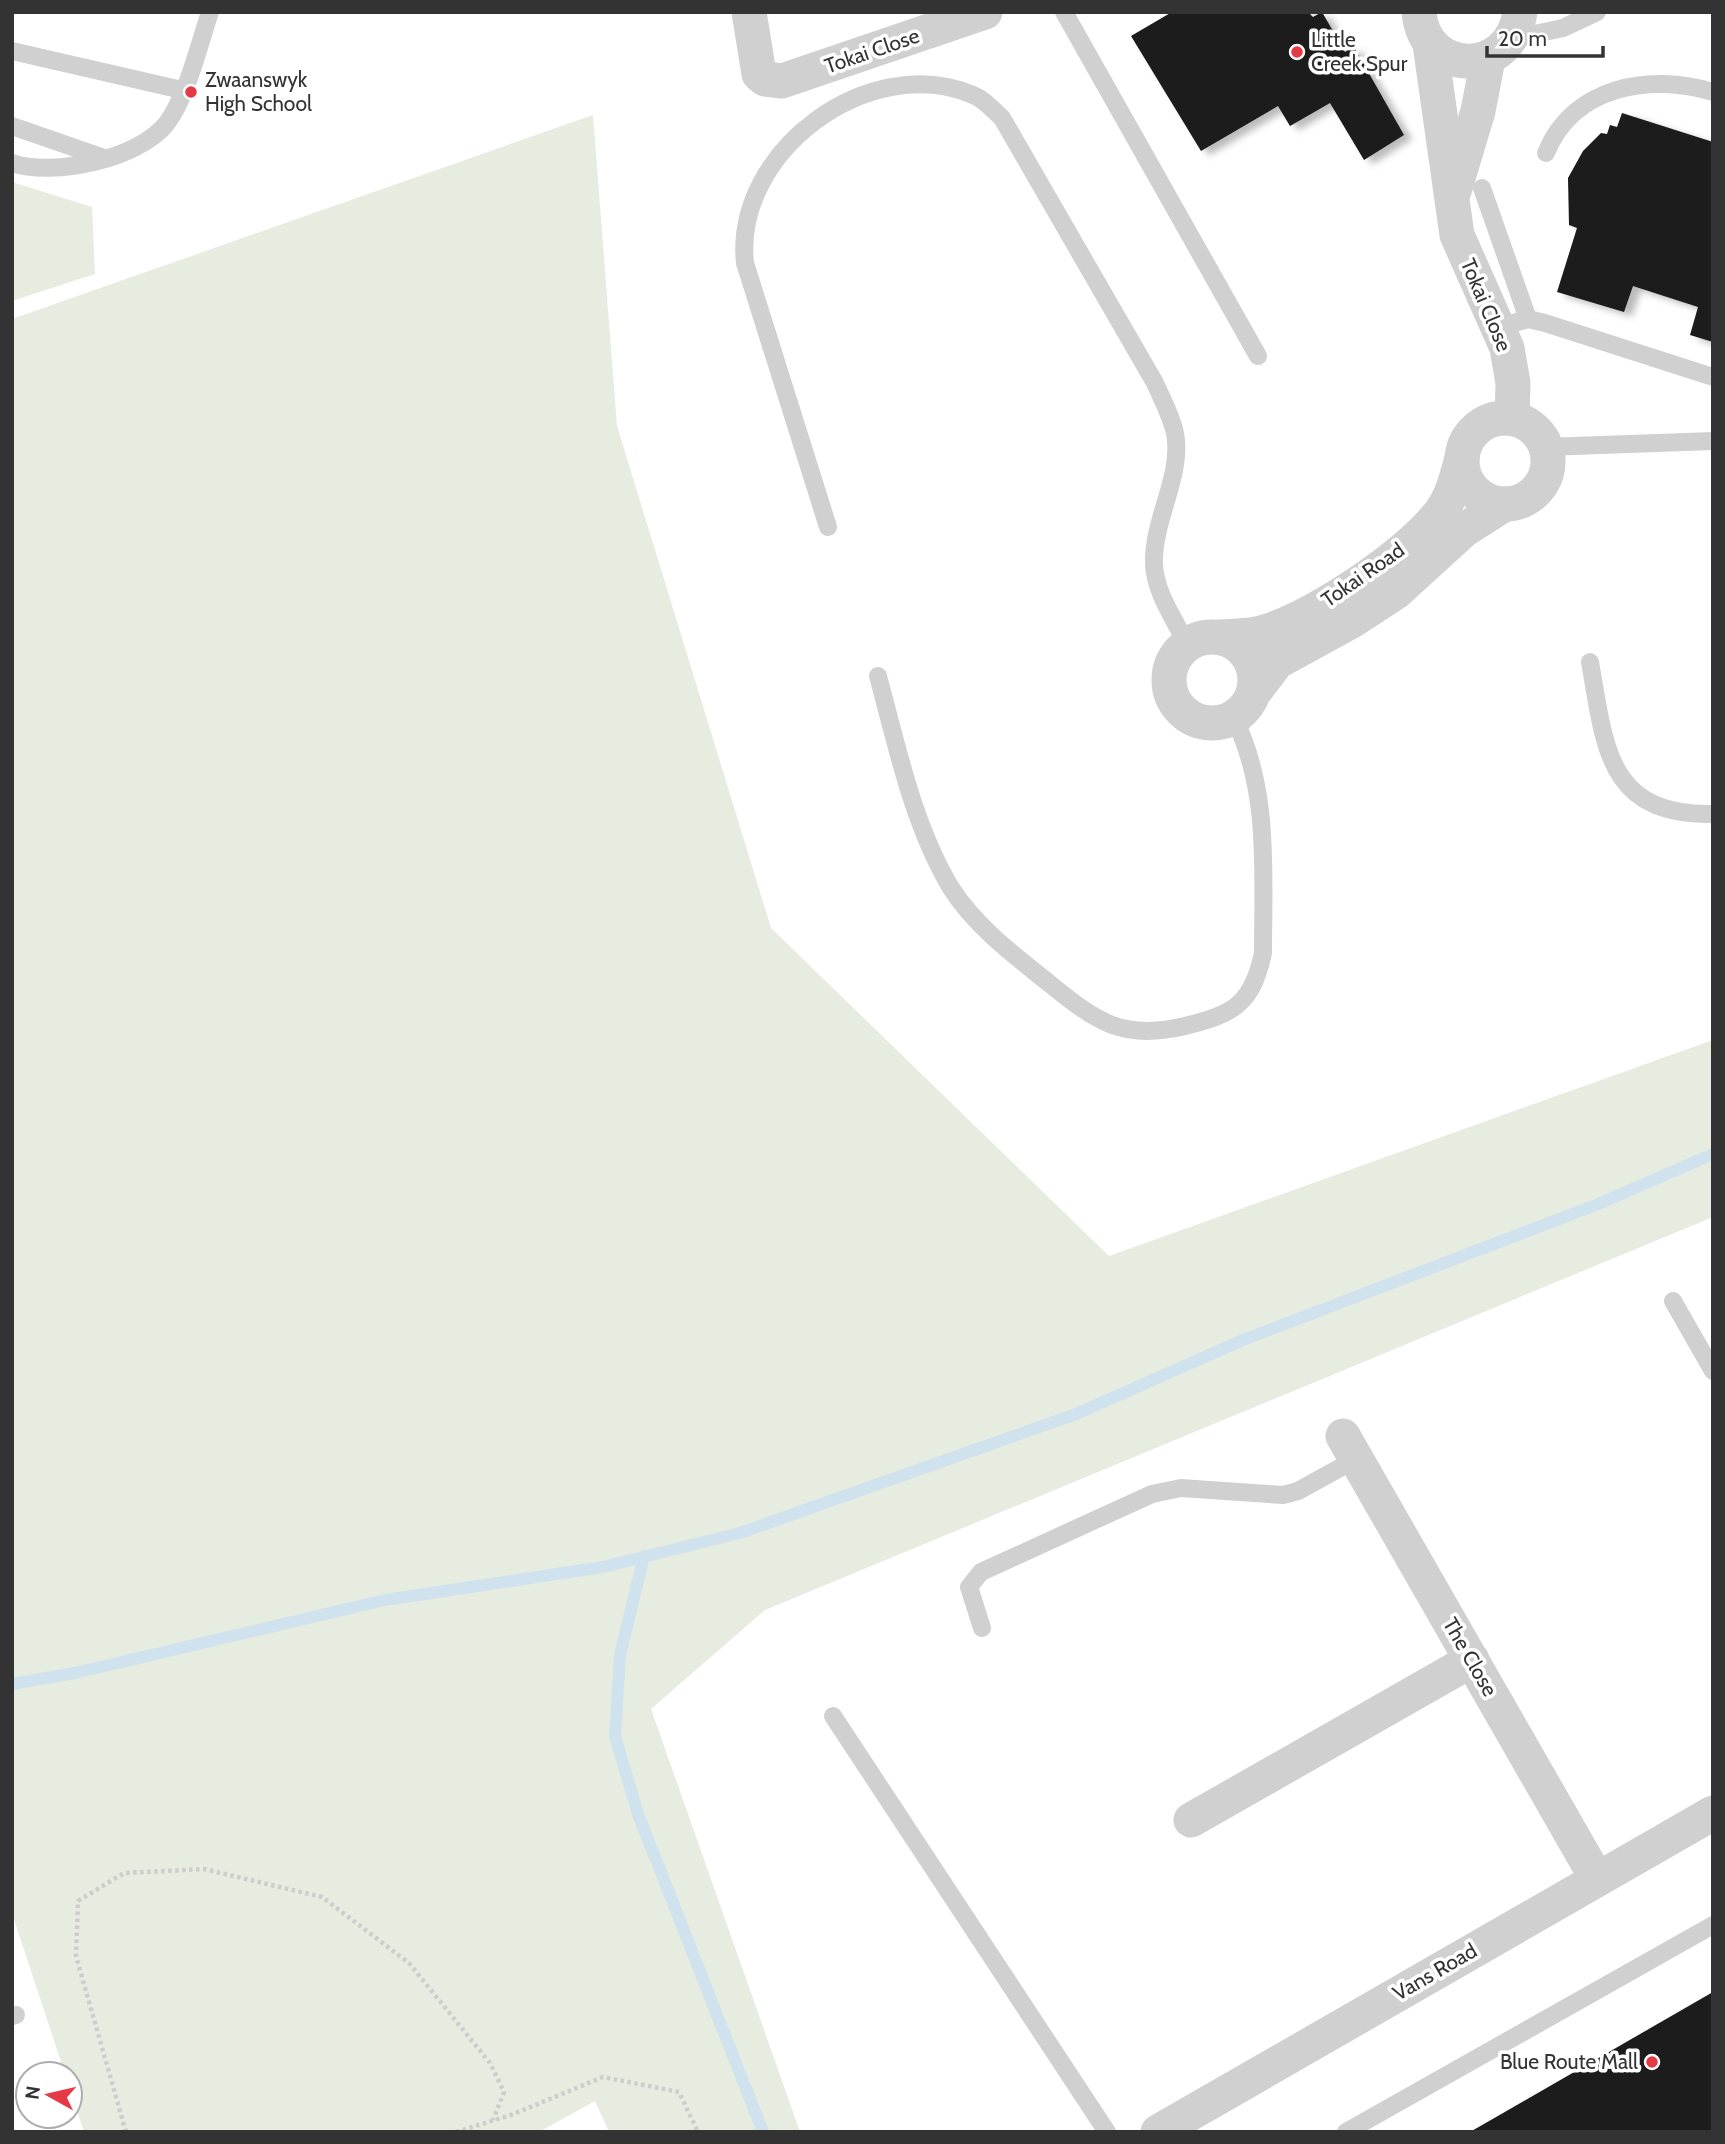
<svg xmlns="http://www.w3.org/2000/svg" width="1725" height="2144" font-family="Cabin,sans-serif">
	<style>
		.green { fill: #e6ecdf }
		.lines { fill: none; stroke-linecap: round; stroke-linejoin: round }
		.stream { stroke: #cfe2ee; stroke-width: 12 }
		.building { fill: #1a1a1a; filter: url(#shadow) }
		.path { stroke: #cdcdcd; stroke-width: 4.5; stroke-dasharray: 3.5 3.5; stroke-linecap: butt }
		.lane { stroke: #d0d0d0; stroke-width: 18 }
		.street { stroke: #d0d0d0; stroke-width: 35 }
		.poi-dot { fill: #e63946; stroke: #fff; stroke-width: 2.5 }
		.labels { text-anchor: middle; stroke-width: 7; stroke-linejoin: round; paint-order: stroke }
		.poi-label { font-size: 21px; fill: #333; stroke: #fff; text-anchor: start }
		.street-label { font-size: 21px; fill: #333; stroke: #fff }
	</style>
	<defs>
		<filter id="shadow"><feDropShadow dx="8" dy="4.5" stdDeviation="3.5" flood-color="#0004"/></filter>
	</defs>
	<rect width="100%" height="100%" fill="#fff"/>
	<g class="green">
		<polygon points="593,115 617,426 771,928 1109,1256 1713,1040 1713,1217 765,1610 651,1709 800,2132 609,2132 595,2101 539,2132 84,2132 70,2089 70,2074 65,2074 12,1913 12,319"/>
		<polygon points="12,182 92,207 95,274 12,301"/>
	</g>
	<g class="lines">
		<g class="stream">
			<polyline points="644,1556 620,1655 615,1736 638,1814 763,2132"/>
			<polyline points="12,1684 75,1673 385,1600 603,1567 740,1533 1076,1414 1243,1340 1596,1205 1713,1154"/>
		</g>
	</g>
	<g class="building">
		<polygon points="1172,12 1308,12 1313,17 1322,12 1345,52 1354,47 1404,135 1364,160 1330,103 1290,126 1278,106 1201,151 1131,36"/>
		<polygon points="1622,113 1713,142 1713,342 1690,335 1698,307 1633,286 1624,312 1557,292 1577,228 1569,225 1568,178 1583,151 1601,133 1607,134 1610,125 1617,127"/>
		<polygon points="1713,1992 1713,2132 1470,2132"/>
	</g>
	<g class="lines">
		<g class="path">
			<polyline points="126,2132 76,1956 78,1901 124,1873 204,1869 322,1897 409,1963 490,2063 504,2092 493,2120"/>
			<polyline points="456,2132 511,2115 603,2077 679,2092 698,2132"/>
		</g>
		<g class="lane">
			<polyline points="1064,12 1258,356"/>
			<polyline points="1511,39 1563,28 1597,12"/>
			<polyline points="12,51 182,90"/>
			<polyline points="12,126 104,158"/>
			<path d="M1546 153C1573 86 1650 73 1713 92"/>
			<path d="M12 163C54 177 139 159 167 123 187 96 199 45 210 12"/>
			<polyline points="1482,188 1528,319"/>
			<polyline points="1499,327 1528,319 1545,323 1713,377"/>
			<polyline points="1545,447 1713,441"/>
			<path d="M828 527 745 263C733 151 870 51 973 95 984 99 993 110 1002 118L1155 383C1162 399 1171 415 1175 433 1183 474 1154 518 1154 560 1153 589 1174 619 1187 644"/>
			<path d="M1590 662C1605 747 1607 816 1713 814"/>
			<path d="M878 676C897 746 913 825 951 888 975 926 1015 956 1050 984 1097 1022 1123 1041 1185 1026 1233 1014 1252 1005 1263 953 1263 874 1270 790 1234 718"/>
			<polyline points="1673,1301 1713,1371"/>
			<polyline points="982,1628 969,1587 981,1572 1152,1494 1181,1488 1283,1495 1298,1491 1356,1459"/>
			<polyline points="833,1716 1107,2132"/>
			<polyline points="12,2016 16,2015"/>
			<polyline points="1346,2132 1713,1925"/>
		</g>
		<g class="street">
			<polyline points="749,12 759,74 765,79 782,81 985,12"/>
			<path d="M1419 12C1424 76 1510 79 1520 12"/>
			<polyline points="1430,44 1457,235 1507,348 1513,383 1512,418"/>
			<polyline points="1454,191 1478,111 1488,59"/>
			<circle cx="1505" cy="461" r="43"/>
			<circle cx="1212" cy="680" r="43"/>
			<path d="M1220 637C1236 636 1252 637 1268 631 1320 613 1406 556 1440 513 1452 497 1457 477 1462 458"/>
			<polyline points="1255,691 1277,662 1350,622 1396,592 1464,530 1505,504"/>
			<polyline points="1343,1436 1597,1879"/>
			<polyline points="1191,1820 1472,1660"/>
			<polyline points="1158,2132 1713,1813"/>
		</g>
	</g>
	<g class="poi-dot">
		<circle cx="1297" cy="52" r="7"/>
		<circle cx="191" cy="92" r="7"/>
		<circle cx="1652" cy="2062" r="7"/>
	</g>
	<g class="labels">
		<g class="poi-label">
			<text x="1311" y="47">Little<tspan x="1311" dy="24">Creek Spur</tspan></text>
			<text x="205" y="87">Zwaanswyk<tspan x="205" dy="24">High School</tspan></text>
			<text x="1638" y="2069" text-anchor="end">Blue Route Mall</text>
		</g>
		<g class="street-label">
			<text transform="translate(872 51) rotate(-19)" y="7">Tokai Close</text>
			<text transform="translate(1486 305) rotate(67)" y="7">Tokai Close</text>
			<text transform="translate(1363 575) rotate(-35)" y="7">Tokai Road</text>
			<text transform="translate(1470 1657) rotate(60)" y="7">The Close</text>
			<text transform="translate(1435 1972) rotate(-30)" y="7">Vans Road</text>
		</g>
	</g>
	<rect width="1725" height="2144" fill="none" stroke="#333333" stroke-width="28"/>
	<g transform="translate(49 2095) rotate(278)"><circle r="33" fill="#ffffff" stroke="#adadad" stroke-width="2"/>
	<path d="M0-5L12 26L0 18L-12 26Z" fill="#e63946"/>
	<text y="-10" font-size="19" font-weight="bold" text-anchor="middle" fill="#333333">N</text>
	</g>
	<path d="M1487 46v10h116v-10" fill="none" stroke="#333333" stroke-width="3.5"/>
	<text x="1498" y="46" font-size="21" fill="#333333" stroke="#ffffff" stroke-width="5" paint-order="stroke">20 m</text>
</svg>
